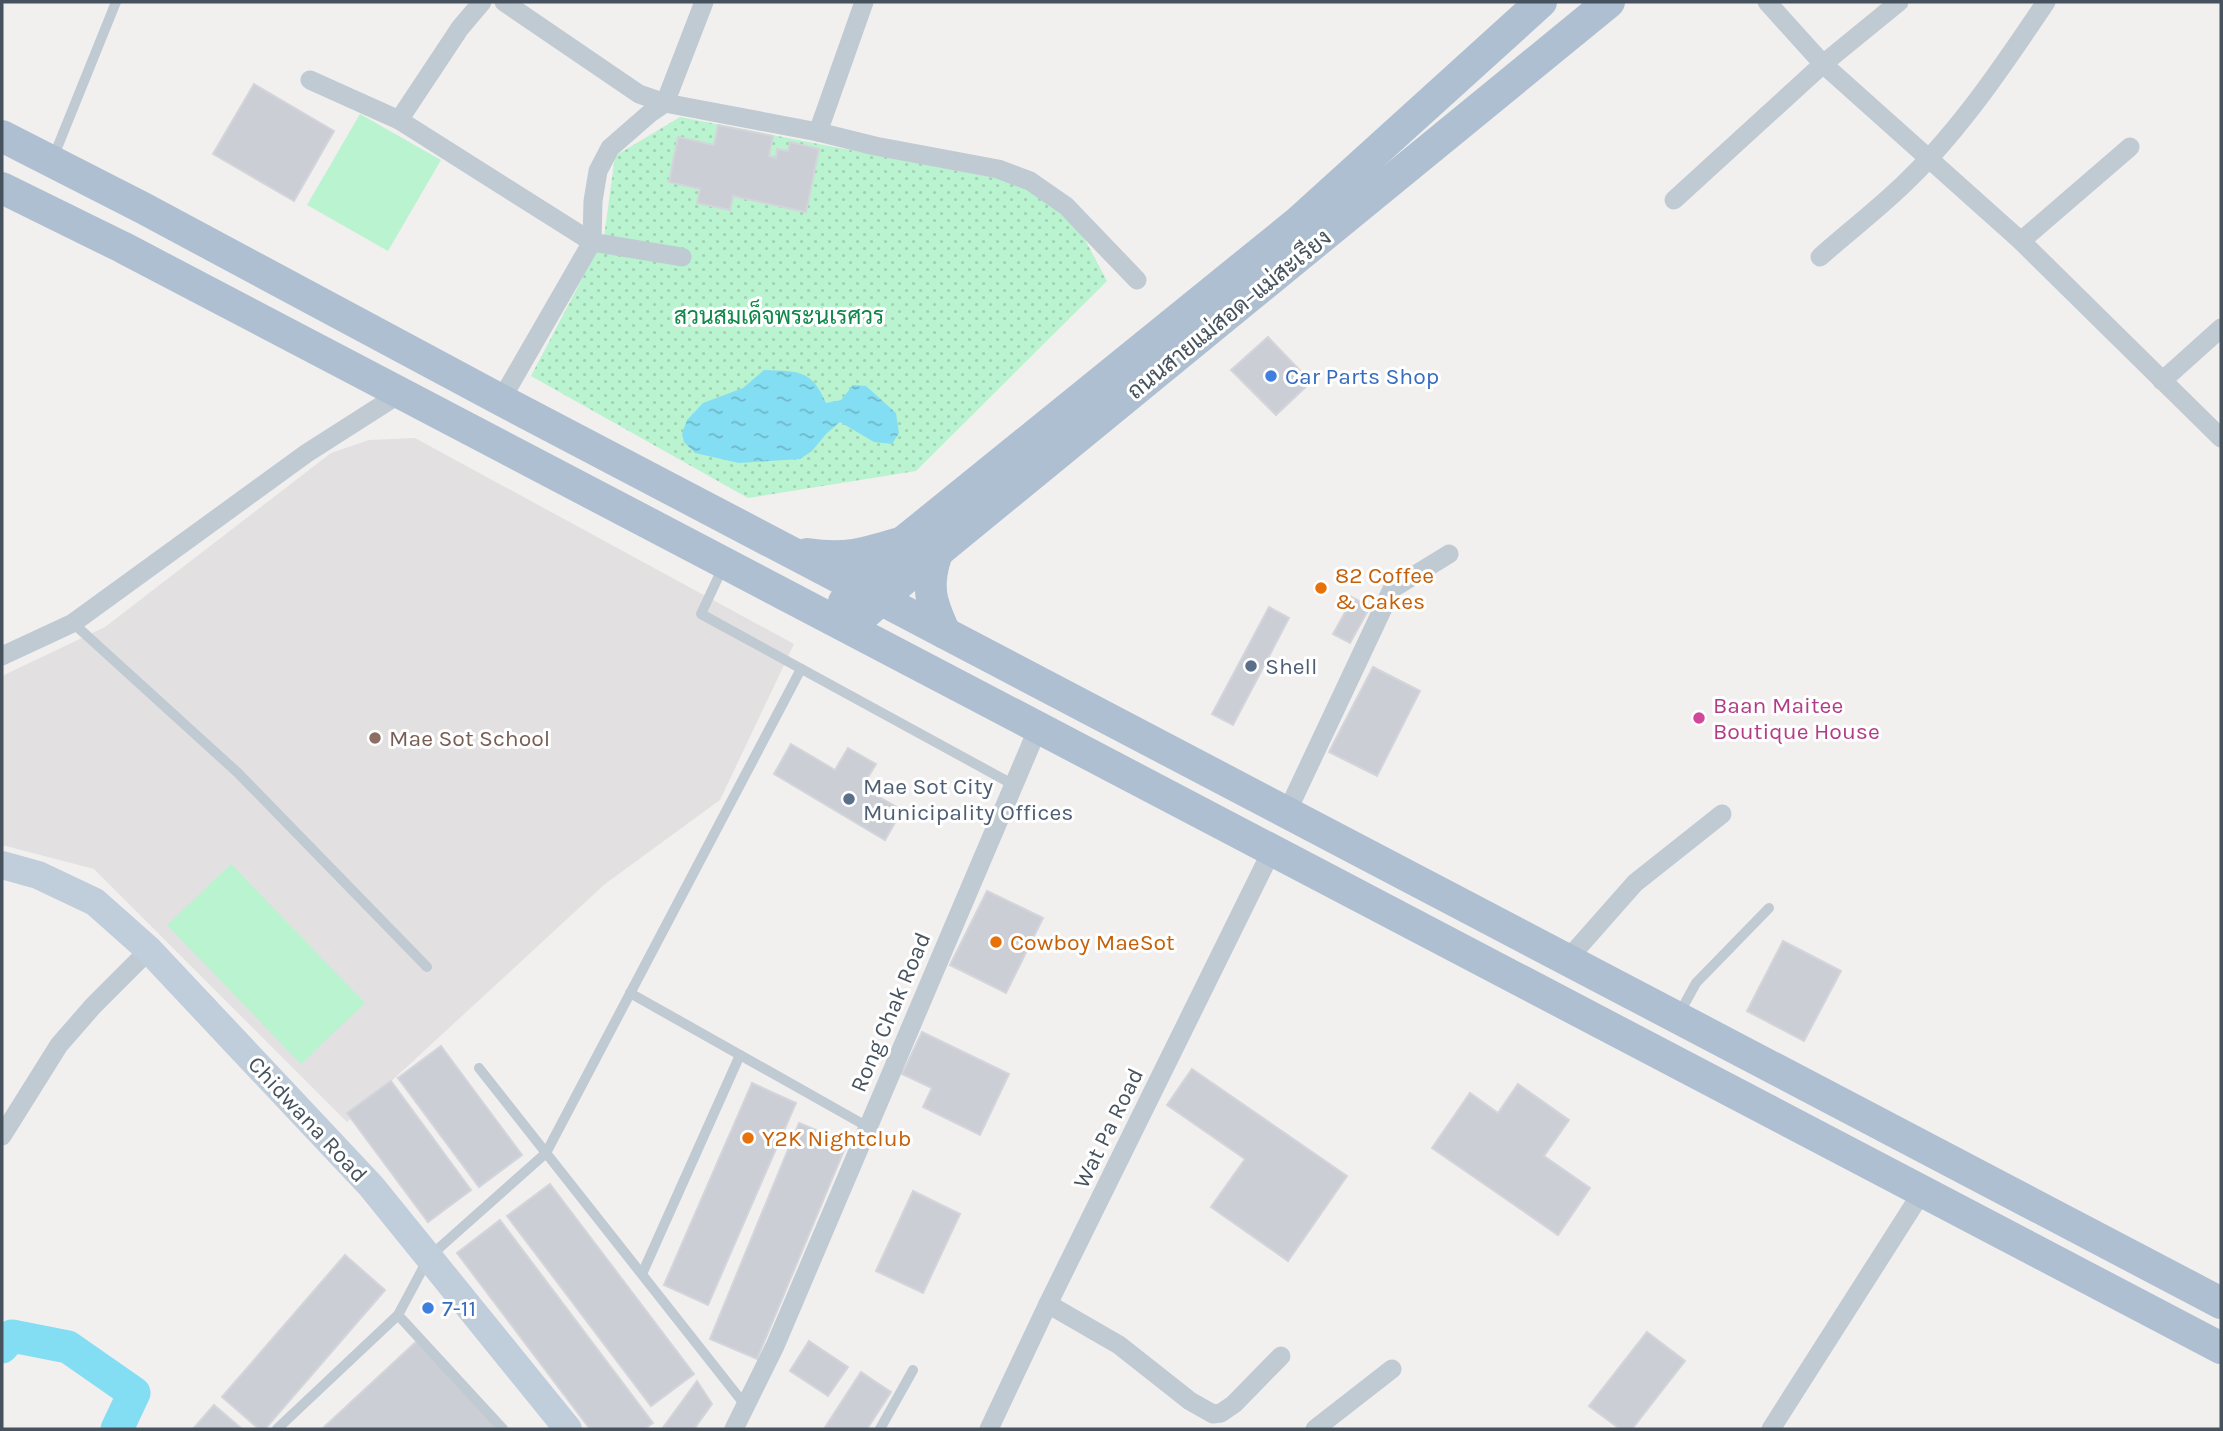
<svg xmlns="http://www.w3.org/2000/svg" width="2223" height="1431" font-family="Karla,Sarabun,sans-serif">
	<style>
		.education { fill: #e3e0e1 }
		.park { fill: url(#park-dots) }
		.garden { fill: #baf3cf }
		.water { fill: url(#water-ripples) }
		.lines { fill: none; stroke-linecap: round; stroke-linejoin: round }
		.river { stroke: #84def3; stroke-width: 33 }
		.building { fill: #cbced4; stroke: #d3d5db; stroke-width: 2 }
		.lane { stroke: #bfcad2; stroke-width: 10 }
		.street { stroke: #bfcad2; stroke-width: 19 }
		.secondary { stroke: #c0cdda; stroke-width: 28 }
		.primary { stroke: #adbfd0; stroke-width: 32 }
		.shop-dot { fill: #3f7fe0; stroke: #fff; stroke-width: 2.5 }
		.food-dot { fill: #e8710a; stroke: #fff; stroke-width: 2.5 }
		.service-dot { fill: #5c6f8a; stroke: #fff; stroke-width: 2.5 }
		.hotel-dot { fill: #d1479c; stroke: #fff; stroke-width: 2.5 }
		.education-dot { fill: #8d6e63; stroke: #fff; stroke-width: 2.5 }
		.labels { text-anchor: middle; stroke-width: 6; stroke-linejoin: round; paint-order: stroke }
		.street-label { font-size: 23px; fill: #46535e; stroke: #fff }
		.park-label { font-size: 23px; fill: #0f8749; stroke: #fff }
		.shop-label { font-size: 23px; fill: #366cbe; stroke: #fff; text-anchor: start }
		.food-label { font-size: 23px; fill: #c56008; stroke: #fff; text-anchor: start }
		.service-label { font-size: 23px; fill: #4e5e75; stroke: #fff; text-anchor: start }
		.hotel-label { font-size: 23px; fill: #b23c85; stroke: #fff; text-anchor: start }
		.education-label { font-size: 23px; fill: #785e54; stroke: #fff; text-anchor: start }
	</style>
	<defs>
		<pattern id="park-dots" width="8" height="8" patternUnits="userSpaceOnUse" patternTransform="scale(1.75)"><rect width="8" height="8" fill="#baf3cf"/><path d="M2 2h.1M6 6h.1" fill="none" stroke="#a1d2b4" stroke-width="1.8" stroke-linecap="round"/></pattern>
		<pattern id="water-ripples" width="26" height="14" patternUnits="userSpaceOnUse" patternTransform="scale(1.75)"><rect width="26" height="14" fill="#84def3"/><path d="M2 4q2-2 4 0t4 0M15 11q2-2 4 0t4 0" fill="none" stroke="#6eb7c8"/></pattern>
	</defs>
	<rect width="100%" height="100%" fill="#f2efef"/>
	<polygon class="education" points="415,438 794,644 720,800 605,884 347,1122 94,869 2,845 2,676 105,627 331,453 369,440"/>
	<polygon class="park" points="680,117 1026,184 1081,232 1107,281 916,471 748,498 531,376 604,237 615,156"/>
	<g class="garden">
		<polygon points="360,114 441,160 388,251 307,205"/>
		<polygon points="231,864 365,1003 301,1064 167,925"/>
	</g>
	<path class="water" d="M764 370C798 372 811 368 826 403L841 400 853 385 866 386 896 413 899 433 892 444 874 442 840 422 827 433 812 451 800 459 739 463 695 453 684 442 682 434 687 420 703 403 743 388Z"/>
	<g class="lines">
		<polyline class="river" points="2,1347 12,1336 68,1347 134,1393 117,1429"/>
	</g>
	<g class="building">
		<polygon points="254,84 334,131 294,201 213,154"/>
		<polygon points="718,125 773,136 769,156 776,158 777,149 788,151 790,142 819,149 806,212 733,196 730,210 697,203 700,189 669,182 678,137 714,145"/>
		<polygon points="1268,337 1311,382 1276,415 1231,370"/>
		<polygon points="1344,593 1370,607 1350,643 1333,634 1347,609 1338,604"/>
		<polygon points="1269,607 1289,618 1233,725 1212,714"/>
		<polygon points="1373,667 1420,691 1377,776 1329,752"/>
		<polygon points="791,744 835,770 848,748 876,764 862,787 902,810 885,840 774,774"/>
		<polygon points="987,891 1043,918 1006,993 950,965"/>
		<polygon points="1783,941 1841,971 1804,1041 1747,1011"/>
		<polygon points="922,1032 1009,1074 980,1135 923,1107 932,1088 902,1074"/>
		<polygon points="441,1046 522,1155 479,1187 398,1078"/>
		<polygon points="1192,1069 1347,1176 1288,1261 1211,1207 1245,1159 1167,1105"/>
		<polygon points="391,1081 471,1190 428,1222 347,1113"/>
		<polygon points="752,1083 796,1103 708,1305 664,1285"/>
		<polygon points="1518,1084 1569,1120 1544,1156 1590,1188 1558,1235 1432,1148 1470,1093 1498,1113"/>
		<polygon points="799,1123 847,1143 757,1359 710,1339"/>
		<polygon points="550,1184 694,1374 651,1406 507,1216"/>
		<polygon points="913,1191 960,1214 923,1293 876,1271"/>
		<polygon points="500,1220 653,1423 644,1429 590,1429 457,1253"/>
		<polygon points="345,1255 385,1290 265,1429 259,1429 222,1397"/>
		<polygon points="1647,1332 1685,1361 1632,1429 1620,1429 1589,1406"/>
		<polygon points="417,1341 500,1429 322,1429"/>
		<polygon points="809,1341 848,1367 828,1396 790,1371"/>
		<polygon points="861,1372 891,1392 867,1429 824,1429"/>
		<polygon points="697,1381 712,1404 694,1429 662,1429"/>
		<polygon points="214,1405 242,1429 193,1429"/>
	</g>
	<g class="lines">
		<g class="lane">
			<polyline points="53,158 116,2"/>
			<polyline points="723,567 701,614 1014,785"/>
			<polyline points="73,623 238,773 427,967"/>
			<polyline points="630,993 868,1127"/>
			<polyline points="1679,1014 1696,983 1769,908"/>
			<polyline points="479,1068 745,1405"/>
			<polyline points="642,1274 740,1055"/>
			<polyline points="398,1315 503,1429"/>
			<polyline points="277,1429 398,1315 429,1257 546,1153 801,669"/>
			<polyline points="880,1429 913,1370"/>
		</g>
		<g class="street">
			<polyline points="504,2 639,94 665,103 818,132 875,146 998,169 1030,181 1066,206 1137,280"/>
			<polyline points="1767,2 1823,64 2021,241 2221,438"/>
			<polyline points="310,80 399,120 592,242 501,400"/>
			<polyline points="399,120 460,28 482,2"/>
			<polyline points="818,132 864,2"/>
			<polyline points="1674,200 1823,64 1899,2"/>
			<polyline points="2021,241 2130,147"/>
			<polyline points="682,257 592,242 593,201 598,171 610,148 649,114 665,103 704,2"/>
			<path d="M1820 257C1849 231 1881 207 1909 179 1962 127 2005 63 2046 2"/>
			<polyline points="2162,381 2221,328"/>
			<polyline points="2,656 73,623 307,453 401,393"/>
			<polyline points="1287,812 1392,589 1449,554"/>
			<polyline points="1567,960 1635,883 1722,814"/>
			<polyline points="2,1136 59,1045 93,1006 149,950"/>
			<polyline points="1048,1304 1119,1345 1190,1401 1213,1414 1221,1413 1234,1404 1281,1356"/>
			<polyline points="734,1429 775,1346 1038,728"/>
			<polyline points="989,1429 1048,1304 1272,850"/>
			<polyline points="1315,1429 1392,1369"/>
			<polyline points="1771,1429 1922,1192"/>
		</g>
		<polyline class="secondary" points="2,865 38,875 95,902 149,950 371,1186 568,1429"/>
		<g class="primary">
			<polyline points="2,136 143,208 501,400 2221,1303"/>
			<polyline points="2,188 122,247 2221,1348"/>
			<path d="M937 553C925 586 931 603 945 633"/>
			<path d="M807 554C845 560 863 554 900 543"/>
			<polyline points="844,602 903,542 1297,223 1541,2"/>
			<polyline points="867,612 892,589 1609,2"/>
		</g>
	</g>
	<g class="shop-dot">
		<circle cx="1271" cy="376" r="7"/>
		<circle cx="428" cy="1308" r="7"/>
	</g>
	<g class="food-dot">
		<circle cx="1321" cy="588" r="7"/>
		<circle cx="996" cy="942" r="7"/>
		<circle cx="748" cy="1138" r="7"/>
	</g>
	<g class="service-dot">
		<circle cx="1251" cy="666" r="7"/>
		<circle cx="849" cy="799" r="7"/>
	</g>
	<circle class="hotel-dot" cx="1699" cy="718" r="7"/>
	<circle class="education-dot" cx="375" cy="738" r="7"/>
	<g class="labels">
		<g class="street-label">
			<text transform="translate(1229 314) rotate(-39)" y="8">ถนนสายแม่สอด–แม่สะเรียง</text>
			<text transform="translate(890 1012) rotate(-67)" y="8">Rong Chak Road</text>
			<text transform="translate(308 1119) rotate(47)" y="8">Chidwana Road</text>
			<text transform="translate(1108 1128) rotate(-64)" y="8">Wat Pa Road</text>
		</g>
		<g class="park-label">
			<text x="779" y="324">สวนสมเด็จพระนเรศวร</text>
		</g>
		<g class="shop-label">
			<text x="1285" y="384">Car Parts Shop</text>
			<text x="442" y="1316">7-11</text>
		</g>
		<g class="food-label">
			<text x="1335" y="583">82 Coffee<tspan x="1335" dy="26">&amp; Cakes</tspan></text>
			<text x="1010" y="950">Cowboy MaeSot</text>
			<text x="762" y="1146">Y2K Nightclub</text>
		</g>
		<g class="service-label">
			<text x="1265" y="674">Shell</text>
			<text x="863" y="794">Mae Sot City<tspan x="863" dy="26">Municipality Offices</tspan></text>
		</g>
		<g class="hotel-label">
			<text x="1713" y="713">Baan Maitee<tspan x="1713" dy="26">Boutique House</tspan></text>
		</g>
		<g class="education-label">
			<text x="389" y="746">Mae Sot School</text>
		</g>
	</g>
	<rect width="2223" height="1431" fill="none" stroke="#46535e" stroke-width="7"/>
</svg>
